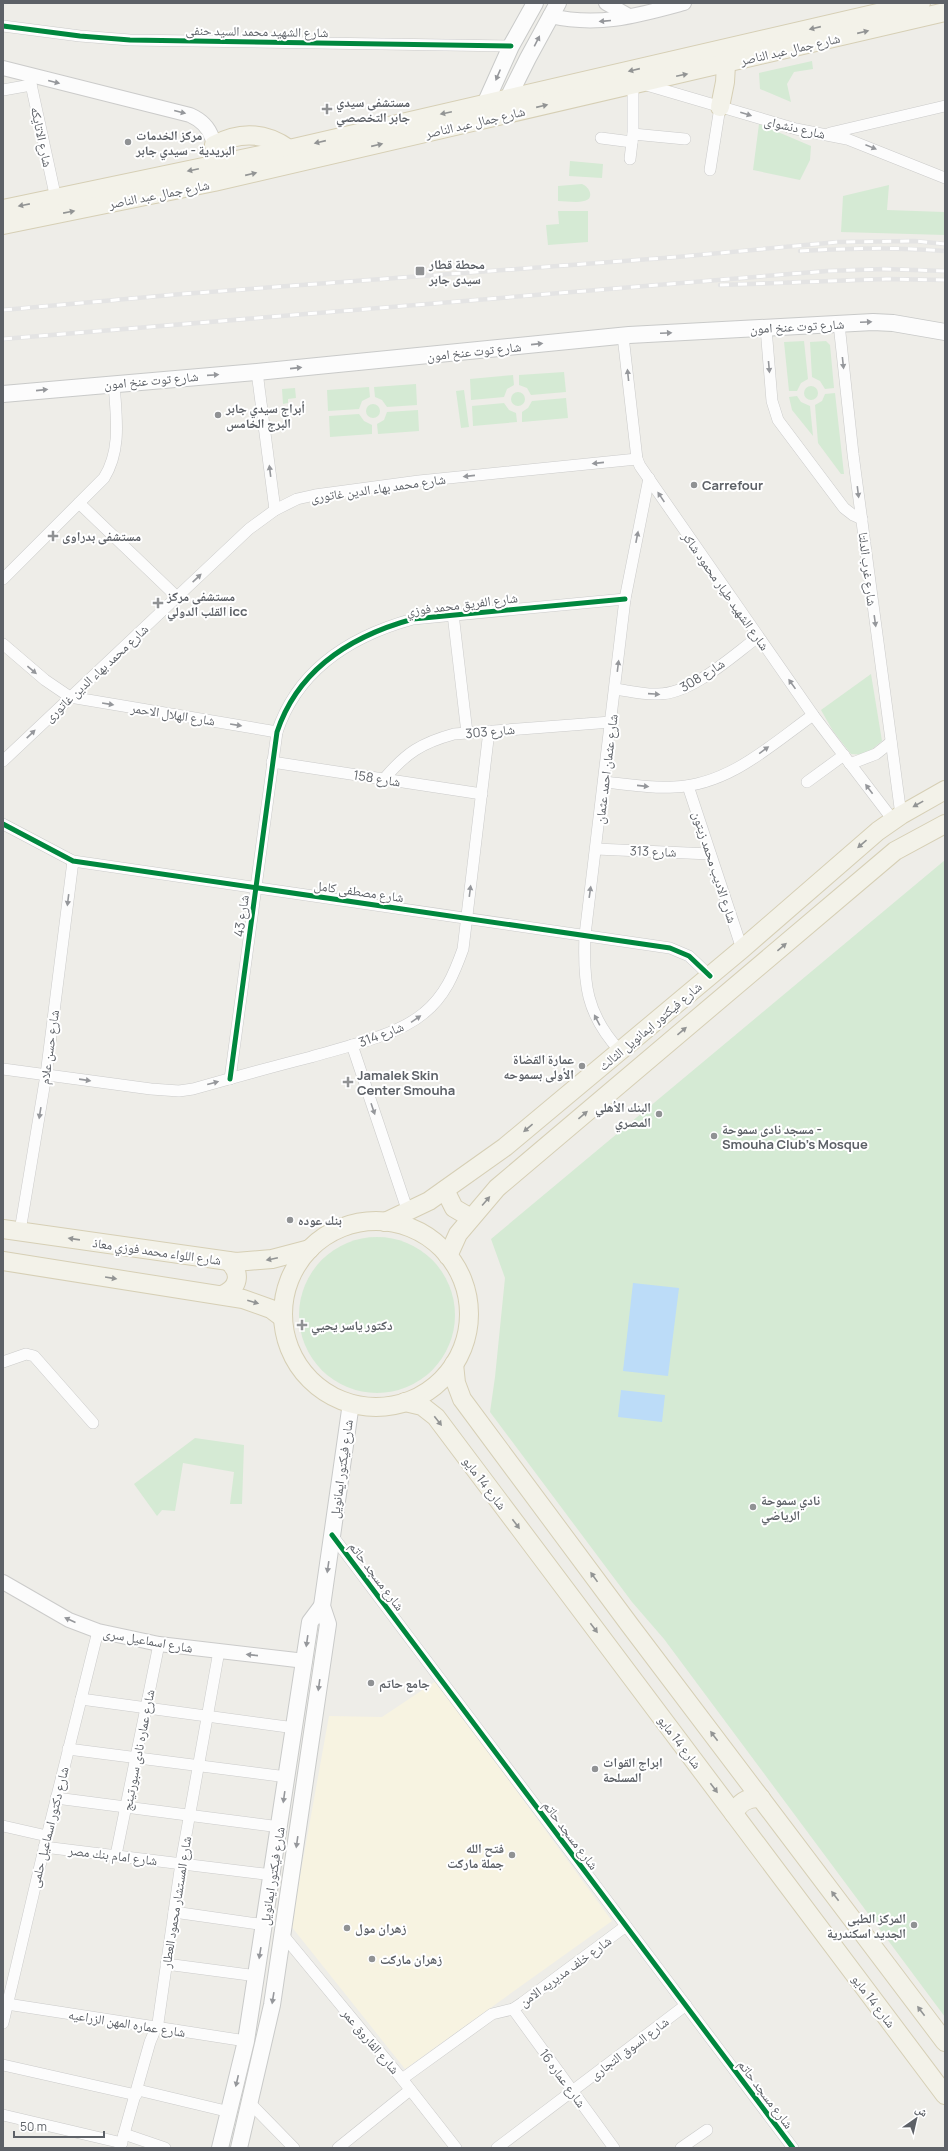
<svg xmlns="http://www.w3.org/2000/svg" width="948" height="2151" font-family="Manrope,'Noto Naskh Arabic',sans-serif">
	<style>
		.commercial { fill: #f7f3e1 }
		.green { fill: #d5ead4 }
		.water { fill: #bcdcf8 }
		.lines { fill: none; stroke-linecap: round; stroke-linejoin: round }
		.minor-casing { stroke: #cbcbca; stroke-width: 12 }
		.tertiary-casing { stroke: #cbcbca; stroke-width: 16 }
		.secondary-casing { stroke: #c9cac9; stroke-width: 18 }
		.primary-casing { stroke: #d6cfb5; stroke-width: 20 }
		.minor { stroke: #fcfcfc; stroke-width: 11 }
		.tertiary { stroke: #fcfcfc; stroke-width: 14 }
		.secondary { stroke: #fcfcfc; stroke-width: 16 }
		.primary { stroke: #f3f2e9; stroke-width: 18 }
		.rail-casing { stroke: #e4e4e4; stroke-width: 4.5 }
		.rail { stroke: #fff; stroke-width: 3; stroke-dasharray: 9; stroke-linecap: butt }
		.cycleway-casing { stroke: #fff; stroke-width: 8 }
		.cycleway { stroke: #00873e; stroke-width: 5 }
		.oneway { fill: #95979b }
		.oneway2 { fill: #929494 }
		.poi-dot { fill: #909294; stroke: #fff; stroke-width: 1.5 }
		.labels { text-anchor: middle; stroke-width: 4; stroke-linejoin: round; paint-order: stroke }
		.street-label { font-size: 13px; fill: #5d6167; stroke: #fff }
		.poi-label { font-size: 13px; font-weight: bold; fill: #5d6167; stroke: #fff; text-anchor: start }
	</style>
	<rect width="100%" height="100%" fill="#eeede8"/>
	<polygon class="commercial" points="436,1681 612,1921 405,2069 291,1926 329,1716 382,1717"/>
	<g class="green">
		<polygon points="812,61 813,69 794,72 787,84 791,102 760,89 759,73"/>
		<polygon points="759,124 811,146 810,160 800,180 753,170"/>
		<polygon points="570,161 603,164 602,178 569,176"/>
		<path d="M582 184C590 187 595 199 584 201 576 203 566 201 558 201V186Z"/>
		<polygon points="889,185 887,210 944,212 945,211 945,235 841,232 843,196"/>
		<polygon points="558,211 588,211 588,242 548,245 546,225 559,224"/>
		<polygon points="804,341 808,379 801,383 797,391 789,391 784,342"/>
		<polygon points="826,341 830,345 834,388 825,389 820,381 812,377 810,342"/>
		<polygon points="564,372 566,392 531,395 527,388 519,385 519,375"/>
		<polygon points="513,375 514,385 507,389 504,397 471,400 470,379"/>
		<polygon points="416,384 417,405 387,407 382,400 375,397 374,387"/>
		<circle cx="811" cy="393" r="7"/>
		<polygon points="369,387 370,397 362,401 359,409 328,411 327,390"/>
		<polygon points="295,388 296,398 288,399 288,403 283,404 282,389"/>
		<polygon points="464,390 469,427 461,428 456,391"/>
		<circle cx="518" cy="399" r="7"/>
		<polygon points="835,393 844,474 841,474 818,443 815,405 822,401 825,394"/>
		<polygon points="797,396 801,402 810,406 813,436 792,410 789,397"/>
		<polygon points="566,398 568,418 522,422 522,412 528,408 532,401"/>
		<polygon points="504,403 509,410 516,413 517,422 473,426 472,406"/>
		<circle cx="373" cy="411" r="7"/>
		<polygon points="418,410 419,431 378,434 377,424 384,420 387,412"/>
		<polygon points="359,414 364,421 372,425 372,434 330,437 329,416"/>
		<polygon points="871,674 882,741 865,755 851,754 833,731 821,710"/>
		<polygon points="945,860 945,2017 664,1639 632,1602 490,1412 495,1377 505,1278 491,1239"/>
		<circle cx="377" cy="1315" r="78"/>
		<polygon points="195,1438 244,1445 242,1504 230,1504 234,1472 183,1463 175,1511 162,1510 157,1516 134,1484"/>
	</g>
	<g class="water">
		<polygon points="633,1283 679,1288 668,1376 623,1371"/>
		<polygon points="621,1390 665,1395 662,1422 618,1417"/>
	</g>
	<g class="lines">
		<defs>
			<g id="minor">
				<polyline points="3,26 80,36 130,40 511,46"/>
				<polyline points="29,75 56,199"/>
				<polyline points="643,84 796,129 847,139 945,178"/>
				<polyline points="3,90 31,85"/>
				<polyline points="830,133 945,106"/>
				<polyline points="633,134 685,139"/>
				<polyline points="601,138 632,142"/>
				<polyline points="630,159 633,134 633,85"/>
				<polyline points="710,170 720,107"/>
				<polyline points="839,324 853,454 901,815"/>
				<polyline points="766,328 772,401 778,420 844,508 853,515 862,519"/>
				<polyline points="623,336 637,459 640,466 813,715 893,820"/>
				<polyline points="257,372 275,510"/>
				<polyline points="79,503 177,597"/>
				<path d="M3 579 104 478C122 449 116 416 114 383"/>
				<polyline points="453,614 467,733"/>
				<polyline points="3,644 45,680 70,697 277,732"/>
				<path d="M615 689C629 691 644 695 658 694 692 694 732 656 758 637"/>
				<polyline points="3,761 249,529 275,510 297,499 315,495 419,481 637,459"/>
				<polyline points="272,762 482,794"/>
				<polyline points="850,764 876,754 891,742"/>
				<path d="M384 779C406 753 421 743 454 734L611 722"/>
				<path d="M604 782C627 784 651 789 674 787 729 785 771 745 813 715"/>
				<polyline points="807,782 844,755"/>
				<polyline points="688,786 742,949"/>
				<polyline points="3,824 73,861 670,948 689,956 710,976"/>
				<polyline points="596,849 710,854"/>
				<polyline points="352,1045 408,1212"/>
				<path d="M620 1051C586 1014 583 983 585 935L625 599 649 478"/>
				<path d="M3 1069 151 1089 179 1091 193 1089C232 1078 271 1067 311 1057 344 1047 397 1036 424 1013 445 996 454 974 463 949L489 731"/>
				<path d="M230 1079 277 732C298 669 351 636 413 619L625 599"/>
				<polyline points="20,1231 46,1075 73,861"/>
				<polyline points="3,1362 26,1354 34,1356 93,1423"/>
				<polyline points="332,1535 793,2148"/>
				<polyline points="81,1699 295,1728"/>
				<polyline points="68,1749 287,1777"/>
				<polyline points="56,1798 280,1827"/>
				<polyline points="3,1826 47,1836"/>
				<polyline points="44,1847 273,1875"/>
				<polyline points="116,1855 159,1644"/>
				<polyline points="174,1912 265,1925"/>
				<polyline points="283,1935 402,2079 456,2148"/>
				<polyline points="166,1964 257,1976"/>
				<polyline points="7,2004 246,2041"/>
				<polyline points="513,2009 614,2148"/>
				<polyline points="3,2023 47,1836 98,1631"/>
				<polyline points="3,2065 136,2095"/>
				<polyline points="402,2079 492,2014 513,2009 522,2003 626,1926"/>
				<polyline points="138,2090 230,2112"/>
				<polyline points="250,2103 294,2148"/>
				<polyline points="3,2115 122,2143"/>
				<polyline points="124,2134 165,2148"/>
				<polyline points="120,2148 150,2042 158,2023 181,1863 219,1651"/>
				<polyline points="338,2148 410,2090"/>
				<polyline points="497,2148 686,2005"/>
				<polyline points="681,2148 707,2130"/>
			</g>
			<g id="tertiary">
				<polyline points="606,3 629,16"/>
				<path d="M550 16C599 27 636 16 684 3"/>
				<path d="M3 68 190 115C217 127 215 148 214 175"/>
				<polyline points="3,1582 69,1620 98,1631 159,1644 305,1661"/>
			</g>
			<g id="secondary">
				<polyline points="505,109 507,100 528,58 558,3"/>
				<polyline points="481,113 511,46 535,3"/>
				<polyline points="3,394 257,372 629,335 873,322 893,323 945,332"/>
				<polyline points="220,2148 246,2041 310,1622 322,1606"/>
				<polyline points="239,2148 272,2005 328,1624 322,1606 351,1403"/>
			</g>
			<g id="primary">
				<polyline points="720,107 725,82 726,65"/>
				<path d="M214 145C240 131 265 132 289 149"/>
				<polyline points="3,209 289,149 921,3"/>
				<polyline points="3,225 214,182 945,12"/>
				<polyline points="445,1190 454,1208 471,1218"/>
				<circle cx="376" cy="1314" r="93"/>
				<polyline points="385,1222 429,1201 505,1147 742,949 878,831 901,815 945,790"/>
				<polyline points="3,1229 236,1262 272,1259 310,1249"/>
				<polyline points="448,1256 458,1234 497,1188 895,851 945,824"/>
				<polyline points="3,1261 243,1299 271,1309 283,1318"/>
				<path d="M222 1295C239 1288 242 1273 228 1261"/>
				<polyline points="454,1364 456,1383 462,1399 629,1624 945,2042"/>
				<polyline points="405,1402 422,1406 436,1417 945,2095"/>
				<path d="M734 1814C739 1802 748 1797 761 1798"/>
			</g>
		</defs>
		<use href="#minor" class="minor-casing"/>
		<use href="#tertiary" class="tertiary-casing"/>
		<use href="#secondary" class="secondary-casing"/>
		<use href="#primary" class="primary-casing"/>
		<use href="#minor" class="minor"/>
		<use href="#tertiary" class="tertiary"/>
		<use href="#secondary" class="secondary"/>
		<use href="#primary" class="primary"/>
		<defs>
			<g id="rail">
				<path d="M800 251C849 248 897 247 945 251"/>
				<polyline points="720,285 886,279 945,280"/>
				<polyline points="3,310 182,294 677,257 838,242 915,241 945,244"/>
				<polyline points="3,339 827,271 884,269 945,271"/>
			</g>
		</defs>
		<use href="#rail" class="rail-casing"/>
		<use href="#rail" class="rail"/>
		<defs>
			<g id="cycleway">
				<polyline points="3,26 80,36 130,40 511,46"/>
				<polyline points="3,824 73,861 670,948 689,956 710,976"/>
				<path d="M230 1079 277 732C298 669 351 636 413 619L625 599"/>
				<polyline points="332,1535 793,2148"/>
			</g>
		</defs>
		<use href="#cycleway" class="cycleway-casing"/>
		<use href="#cycleway" class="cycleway"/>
	</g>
	<defs><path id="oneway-solid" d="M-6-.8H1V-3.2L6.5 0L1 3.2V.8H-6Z"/></defs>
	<g class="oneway">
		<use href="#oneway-solid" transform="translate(605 21) rotate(175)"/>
		<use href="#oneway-solid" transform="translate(537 41) rotate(-63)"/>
		<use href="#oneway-solid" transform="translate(498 75) rotate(113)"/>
		<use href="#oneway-solid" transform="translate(54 82) rotate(14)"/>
		<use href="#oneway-solid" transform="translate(180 112) rotate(14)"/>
		<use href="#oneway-solid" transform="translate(746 114) rotate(17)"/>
		<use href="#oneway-solid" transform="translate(871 147) rotate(22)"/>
		<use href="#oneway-solid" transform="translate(866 322) rotate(-3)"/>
		<use href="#oneway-solid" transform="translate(666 333) rotate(-3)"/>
		<use href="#oneway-solid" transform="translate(537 344) rotate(-6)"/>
		<use href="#oneway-solid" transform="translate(843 363) rotate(84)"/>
		<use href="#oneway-solid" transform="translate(769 367) rotate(85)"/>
		<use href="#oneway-solid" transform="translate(296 368) rotate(-6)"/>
		<use href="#oneway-solid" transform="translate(213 375) rotate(-4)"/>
		<use href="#oneway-solid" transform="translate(628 375) rotate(-96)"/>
		<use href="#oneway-solid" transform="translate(42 390) rotate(-6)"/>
		<use href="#oneway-solid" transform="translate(598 463) rotate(174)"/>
		<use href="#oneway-solid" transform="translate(270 471) rotate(-97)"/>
		<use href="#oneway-solid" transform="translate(469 476) rotate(174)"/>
		<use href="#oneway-solid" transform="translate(858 492) rotate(83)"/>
		<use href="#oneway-solid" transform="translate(661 497) rotate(-124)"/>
		<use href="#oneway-solid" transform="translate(637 537) rotate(-79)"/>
		<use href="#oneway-solid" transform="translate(197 578) rotate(-43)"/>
		<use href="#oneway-solid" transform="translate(875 621) rotate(82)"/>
		<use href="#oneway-solid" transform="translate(618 666) rotate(-83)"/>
		<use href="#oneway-solid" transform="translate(32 670) rotate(40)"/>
		<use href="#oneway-solid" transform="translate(792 684) rotate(-125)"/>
		<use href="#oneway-solid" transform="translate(654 694) rotate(4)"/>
		<use href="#oneway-solid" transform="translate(108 704) rotate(9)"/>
		<use href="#oneway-solid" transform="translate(236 725) rotate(9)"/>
		<use href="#oneway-solid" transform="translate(31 734) rotate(-44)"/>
		<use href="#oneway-solid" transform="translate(764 750) rotate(-36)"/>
		<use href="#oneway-solid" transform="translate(643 786) rotate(6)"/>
		<use href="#oneway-solid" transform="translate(869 789) rotate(-127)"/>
		<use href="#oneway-solid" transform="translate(470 891) rotate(-83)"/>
		<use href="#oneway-solid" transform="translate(590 892) rotate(-82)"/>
		<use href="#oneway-solid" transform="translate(68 900) rotate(97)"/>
		<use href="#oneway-solid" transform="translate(416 1019) rotate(-34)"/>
		<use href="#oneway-solid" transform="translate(597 1020) rotate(-118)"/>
		<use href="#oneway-solid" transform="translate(85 1080) rotate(8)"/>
		<use href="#oneway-solid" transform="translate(213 1083) rotate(-15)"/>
		<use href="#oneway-solid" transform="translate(373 1109) rotate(71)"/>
		<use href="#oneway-solid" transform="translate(40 1113) rotate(99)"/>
		<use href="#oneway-solid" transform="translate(328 1567) rotate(98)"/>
		<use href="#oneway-solid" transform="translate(70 1620) rotate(-156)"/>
		<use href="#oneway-solid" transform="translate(307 1641) rotate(98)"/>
		<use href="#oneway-solid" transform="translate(252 1655) rotate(-174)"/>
		<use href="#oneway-solid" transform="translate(319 1685) rotate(98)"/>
		<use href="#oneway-solid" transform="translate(284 1797) rotate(98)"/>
		<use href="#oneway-solid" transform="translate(297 1842) rotate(98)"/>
		<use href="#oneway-solid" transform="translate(260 1953) rotate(99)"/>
		<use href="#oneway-solid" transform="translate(273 1998) rotate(99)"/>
		<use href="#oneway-solid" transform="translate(237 2081) rotate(103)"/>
	</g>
	<g class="oneway2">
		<use href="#oneway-solid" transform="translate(815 28) rotate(167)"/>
		<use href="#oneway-solid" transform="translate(863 32) rotate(-13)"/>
		<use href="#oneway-solid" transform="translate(634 70) rotate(167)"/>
		<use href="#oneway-solid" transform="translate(682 75) rotate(-12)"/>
		<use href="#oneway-solid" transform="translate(542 106) rotate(-13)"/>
		<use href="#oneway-solid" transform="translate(446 113) rotate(168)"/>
		<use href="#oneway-solid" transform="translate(320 142) rotate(167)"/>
		<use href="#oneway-solid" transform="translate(377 145) rotate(-13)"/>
		<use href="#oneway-solid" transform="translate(193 170) rotate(168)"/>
		<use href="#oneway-solid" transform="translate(251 174) rotate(-13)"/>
		<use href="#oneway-solid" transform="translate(24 205) rotate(169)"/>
		<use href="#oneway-solid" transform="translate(69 212) rotate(-11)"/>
		<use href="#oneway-solid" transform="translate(918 804) rotate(151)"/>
		<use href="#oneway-solid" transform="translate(862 844) rotate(139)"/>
		<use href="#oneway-solid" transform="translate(782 947) rotate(-40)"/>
		<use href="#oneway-solid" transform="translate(682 1031) rotate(-40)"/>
		<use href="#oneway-solid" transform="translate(583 1115) rotate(-40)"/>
		<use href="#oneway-solid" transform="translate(528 1128) rotate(140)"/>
		<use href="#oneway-solid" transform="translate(486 1201) rotate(-49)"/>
		<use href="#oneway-solid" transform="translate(74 1239) rotate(-172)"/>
		<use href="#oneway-solid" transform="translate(272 1259) rotate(168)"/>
		<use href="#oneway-solid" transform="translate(111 1278) rotate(9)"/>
		<use href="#oneway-solid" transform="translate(253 1302) rotate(16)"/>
		<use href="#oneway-solid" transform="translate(438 1421) rotate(52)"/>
		<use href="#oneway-solid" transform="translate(516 1524) rotate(53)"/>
		<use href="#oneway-solid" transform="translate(594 1577) rotate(-126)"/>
		<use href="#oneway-solid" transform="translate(594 1628) rotate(53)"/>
		<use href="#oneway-solid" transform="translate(714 1736) rotate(-127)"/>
		<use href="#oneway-solid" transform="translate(714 1788) rotate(53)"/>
		<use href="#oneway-solid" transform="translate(835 1896) rotate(-127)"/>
		<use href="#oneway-solid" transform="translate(921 2011) rotate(-127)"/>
	</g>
	<g class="poi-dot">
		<path d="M325 103h4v4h4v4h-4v4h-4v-4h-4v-4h4z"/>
		<circle cx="128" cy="142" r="4"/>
		<rect x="415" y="266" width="10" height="10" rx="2"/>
		<circle cx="218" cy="415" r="4"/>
		<circle cx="694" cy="485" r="4"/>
		<path d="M51 530h4v4h4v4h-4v4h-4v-4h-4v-4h4z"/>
		<path d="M156 597h4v4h4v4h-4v4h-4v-4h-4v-4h4z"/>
		<circle cx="582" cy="1066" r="4"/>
		<path d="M346 1076h4v4h4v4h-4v4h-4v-4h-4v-4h4z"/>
		<circle cx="659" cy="1114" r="4"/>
		<circle cx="714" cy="1136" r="4"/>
		<circle cx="290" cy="1220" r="4"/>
		<path d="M300 1319h4v4h4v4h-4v4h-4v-4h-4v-4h4z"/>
		<circle cx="753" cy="1507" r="4"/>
		<circle cx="371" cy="1683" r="4"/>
		<circle cx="595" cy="1769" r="4"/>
		<circle cx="512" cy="1855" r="4"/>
		<circle cx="914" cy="1925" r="4"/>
		<circle cx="347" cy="1928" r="4"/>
		<circle cx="372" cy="1959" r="4"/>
	</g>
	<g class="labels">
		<g class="street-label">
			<text transform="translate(257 31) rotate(1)" y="5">شارع الشهيد محمد السيد حنفى</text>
			<text transform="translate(790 49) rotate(-13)" y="5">شارع جمال عبد الناصر</text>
			<text transform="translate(475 122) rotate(-13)" y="5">شارع جمال عبد الناصر</text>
			<text transform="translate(795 127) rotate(13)" y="5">شارع دنشواى</text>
			<text transform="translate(42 137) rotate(78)" y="5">شارع الاتايكه</text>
			<text transform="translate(159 194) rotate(-11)" y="5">شارع جمال عبد الناصر</text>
			<text transform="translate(797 326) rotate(-3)" y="5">شارع توت عنخ امون</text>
			<text transform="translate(474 351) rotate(-6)" y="5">شارع توت عنخ امون</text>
			<text transform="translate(151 380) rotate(-5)" y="5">شارع توت عنخ امون</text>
			<text transform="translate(378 488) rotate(-8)" y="5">شارع محمد بهاء الدين غاتورى</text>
			<text transform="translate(868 569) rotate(83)" y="5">شارع غرب الدلتا</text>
			<text transform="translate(726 591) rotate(55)" y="5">شارع الشهيد طيار محمود شاكر</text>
			<text transform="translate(462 604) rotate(-7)" y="5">شارع الفريق محمد فوزي</text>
			<text transform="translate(96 673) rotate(-43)" y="5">شارع محمد بهاء الدين غاتورى</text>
			<text transform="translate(702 675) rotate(-32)" y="5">شارع 308</text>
			<text transform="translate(173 714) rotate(9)" y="5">شارع الهلال الاحمر</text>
			<text transform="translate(490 731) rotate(-5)" y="5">شارع 303</text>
			<text transform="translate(606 769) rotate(-83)" y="5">شارع عثمان احمد عثمان</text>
			<text transform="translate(377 778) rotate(9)" y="5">شارع 158</text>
			<text transform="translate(653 851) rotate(2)" y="5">شارع 313</text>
			<text transform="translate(715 867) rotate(72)" y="5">شارع الاديب محمد زيتون</text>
			<text transform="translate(359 891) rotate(8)" y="5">شارع مصطفى كامل</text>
			<text transform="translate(241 916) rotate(-82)" y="5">شارع 43</text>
			<text transform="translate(650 1026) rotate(-40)" y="5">شارع فيكتور ايمانويل الثالث</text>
			<text transform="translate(381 1034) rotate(-21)" y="5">شارع 314</text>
			<text transform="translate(49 1047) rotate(-82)" y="5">شارع حسن علام</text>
			<text transform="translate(157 1251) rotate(8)" y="5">شارع اللواء محمد فوزي معاذ</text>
			<text transform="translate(341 1469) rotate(-82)" y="5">شارع فيكتور ايمانويل</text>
			<text transform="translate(485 1483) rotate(53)" y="5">شارع 14 مايو</text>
			<text transform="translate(377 1576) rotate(53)" y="5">شارع مسجد حاتم</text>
			<text transform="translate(148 1640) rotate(10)" y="5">شارع اسماعيل سرى</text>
			<text transform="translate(680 1742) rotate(53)" y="5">شارع 14 مايو</text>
			<text transform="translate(138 1750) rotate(-79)" y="5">شارع عماره نادى سبورتينج</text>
			<text transform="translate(49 1827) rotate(-76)" y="5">شارع دكتور اسماعيل حلمى</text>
			<text transform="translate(571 1835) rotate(53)" y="5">شارع مسجد حاتم</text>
			<text transform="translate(113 1855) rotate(7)" y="5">شارع امام بنك مصر</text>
			<text transform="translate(272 1876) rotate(-81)" y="5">شارع فيكتور ايمانويل</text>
			<text transform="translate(176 1902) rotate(-81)" y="5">شارع المستشار محمود العطار</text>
			<text transform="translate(565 1971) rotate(-36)" y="5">شارع خلف مديريه الامن</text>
			<text transform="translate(874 2001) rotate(53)" y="5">شارع 14 مايو</text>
			<text transform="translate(127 2023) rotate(9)" y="5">شارع عماره المهن الزراعيه</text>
			<text transform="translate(371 2041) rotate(50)" y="5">شارع الفاروق عمر</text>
			<text transform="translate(629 2048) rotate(-37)" y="5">شارع السوق التجارى</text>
			<text transform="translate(563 2078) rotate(54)" y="5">شارع عماره 16</text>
			<text transform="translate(766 2094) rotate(53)" y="5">شارع مسجد حاتم</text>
		</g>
		<g class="poi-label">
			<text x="336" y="107">مستشفى سيدي<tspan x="336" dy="15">جابر التخصصي</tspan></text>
			<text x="136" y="140">مركز الخدمات<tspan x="136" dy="15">البريدية - سيدي جابر</tspan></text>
			<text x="429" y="269">محطة قطار<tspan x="429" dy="15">سيدى جابر</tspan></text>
			<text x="226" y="413">أبراج سيدي جابر<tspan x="226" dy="15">البرج الخامس</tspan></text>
			<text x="702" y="490">Carrefour</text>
			<text x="62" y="541">مستشفى بدراوى</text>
			<text x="167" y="601">مستشفى مركز<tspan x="167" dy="15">القلب الدولي icc</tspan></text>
			<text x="574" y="1064" text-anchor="end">عمارة القضاة<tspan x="574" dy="15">الأولى بسموحه</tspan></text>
			<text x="357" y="1080">Jamalek Skin<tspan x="357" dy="15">Center Smouha</tspan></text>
			<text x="651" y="1112" text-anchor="end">البنك الأهلي<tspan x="651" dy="15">المصري</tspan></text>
			<text x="722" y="1134">مسجد نادى سموحة -<tspan x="722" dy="15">Smouha Club's Mosque</tspan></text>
			<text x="298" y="1225">بنك عوده</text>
			<text x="311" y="1330">دكتور ياسر يحيي</text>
			<text x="761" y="1505">نادي سموحة<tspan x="761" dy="15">الرياضي</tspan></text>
			<text x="379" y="1688">جامع حاتم</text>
			<text x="603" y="1767">ابراج القوات<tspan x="603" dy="15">المسلحة</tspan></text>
			<text x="504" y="1853" text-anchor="end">فتح الله<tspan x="504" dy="15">جملة ماركت</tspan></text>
			<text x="906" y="1923" text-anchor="end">المركز الطبى<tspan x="906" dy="15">الجديد اسكندرية</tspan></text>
			<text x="355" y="1933">زهران مول</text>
			<text x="380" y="1964">زهران ماركت</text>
		</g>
	</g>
	<rect width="948" height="2151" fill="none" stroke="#5d6167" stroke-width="8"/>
	<g transform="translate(916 2119) rotate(34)" stroke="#ffffff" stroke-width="3" paint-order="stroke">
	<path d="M0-3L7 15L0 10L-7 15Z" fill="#5d6167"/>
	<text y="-6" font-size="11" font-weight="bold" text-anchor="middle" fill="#5d6167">ش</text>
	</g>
	<path d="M14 2131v6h90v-6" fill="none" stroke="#5d6167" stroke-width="2"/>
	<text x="20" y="2131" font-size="12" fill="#5d6167" stroke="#ffffff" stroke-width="3" paint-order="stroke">50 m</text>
</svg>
